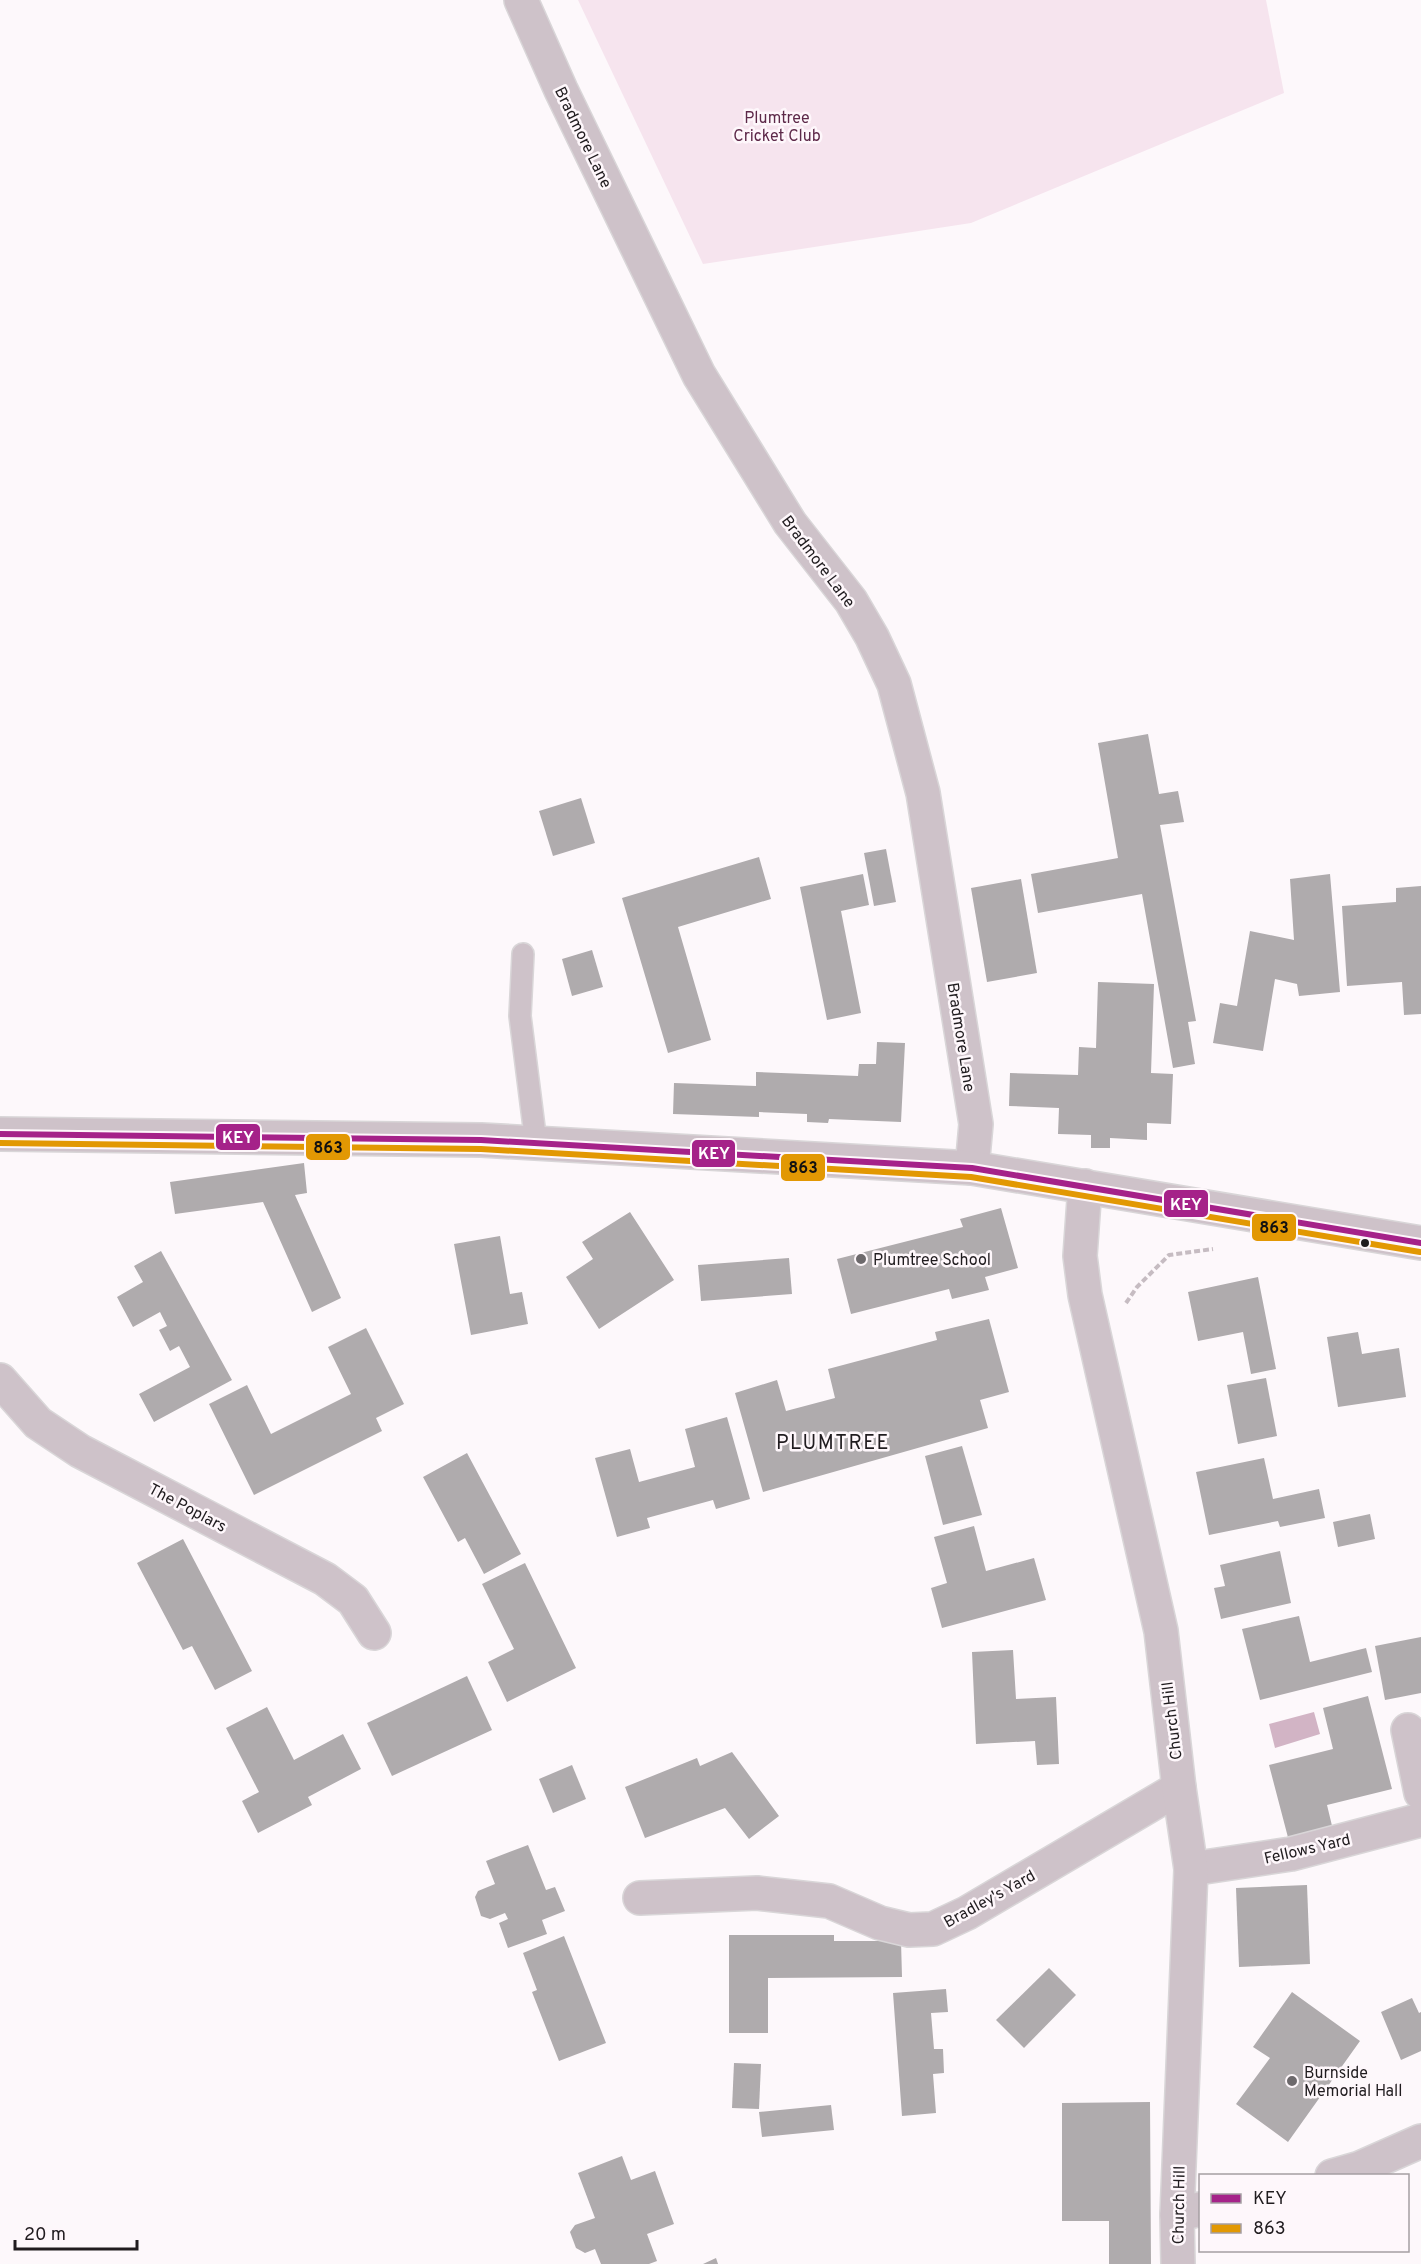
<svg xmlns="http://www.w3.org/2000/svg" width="1421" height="2264" font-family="Overpass,sans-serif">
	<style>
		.green { fill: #f6e4ee }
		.water { fill: #d2b4c5 }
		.building { fill: #afabad }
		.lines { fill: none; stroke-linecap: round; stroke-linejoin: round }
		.service-casing { stroke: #d9d6d8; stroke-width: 24 }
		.minor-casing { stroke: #d9d6d8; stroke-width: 36 }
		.tertiary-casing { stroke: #d9d6d8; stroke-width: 36 }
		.path { stroke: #c6bcc2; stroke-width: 4; stroke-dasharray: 6 3; stroke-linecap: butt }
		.service { stroke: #cec2c9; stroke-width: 21 }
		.minor { stroke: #cec2c9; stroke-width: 33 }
		.tertiary { stroke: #cec2c9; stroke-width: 33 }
		.bus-1-casing { stroke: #fef7fb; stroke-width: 10 }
		.bus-2-casing { stroke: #fef7fb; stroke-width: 10 }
		.bus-1 { stroke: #a52289; stroke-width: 6 }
		.bus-2 { stroke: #e29803; stroke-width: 6 }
		.bus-dot { fill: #201c1f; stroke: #fef7fb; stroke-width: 2 }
		.poi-dot { fill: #6d696c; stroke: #fef7fb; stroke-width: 2 }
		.labels { text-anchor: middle; stroke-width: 5; stroke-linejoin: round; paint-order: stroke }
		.park-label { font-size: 16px; fill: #5d2949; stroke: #fef7fb }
		.street-label { font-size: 16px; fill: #201c1f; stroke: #fef7fb }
		.poi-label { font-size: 16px; fill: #201c1f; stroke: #fef7fb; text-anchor: start }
		.quarter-label { font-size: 20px; letter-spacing: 1.5px; fill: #201c1f; stroke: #fef7fb }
		.line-badge { stroke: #fef7fb; stroke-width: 2 }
		.badge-label { font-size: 16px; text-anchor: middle; font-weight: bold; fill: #fff }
		.pale-badge-label { font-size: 16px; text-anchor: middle; font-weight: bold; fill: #111 }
	</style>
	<rect width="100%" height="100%" fill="#fdf8fb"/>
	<polygon class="green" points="578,0 1266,0 1284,93 971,223 703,264"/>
	<polygon class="water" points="1314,1712 1320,1734 1275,1748 1269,1724"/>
	<g class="building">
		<polygon points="1148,734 1159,794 1178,791 1184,822 1160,825 1196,1021 1188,1022 1195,1064 1173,1068 1142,894 1038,913 1031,874 1118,858 1098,743"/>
		<polygon points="581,798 595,843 553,856 539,811"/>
		<polygon points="886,849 896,902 874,906 864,853"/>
		<polygon points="759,857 771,899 678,927 711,1040 668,1053 622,898"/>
		<polygon points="863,874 869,905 841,911 861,1013 827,1020 800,887"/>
		<polygon points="1330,874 1340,992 1299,996 1297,984 1275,979 1263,1051 1213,1043 1220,1003 1237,1006 1250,931 1294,940 1290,879"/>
		<polygon points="1021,879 1037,973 987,982 971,888"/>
		<polygon points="1421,886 1421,1014 1404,1015 1402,982 1347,986 1342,906 1396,902 1396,888"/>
		<polygon points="592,950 603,987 572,996 562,959"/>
		<polygon points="1098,982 1154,984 1151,1073 1173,1074 1171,1124 1147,1123 1147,1140 1110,1138 1110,1148 1091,1148 1091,1135 1058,1134 1059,1108 1009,1106 1010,1073 1078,1075 1079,1047 1096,1048"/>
		<polygon points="877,1042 905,1043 901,1122 829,1119 828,1123 807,1122 807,1114 759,1112 759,1117 673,1114 674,1083 756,1086 756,1072 858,1076 859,1064 876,1064"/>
		<polygon points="304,1163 307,1193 295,1195 341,1298 312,1312 263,1202 175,1214 170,1182"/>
		<polygon points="1001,1208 1018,1268 985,1277 989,1290 952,1299 949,1289 851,1314 837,1259 963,1227 960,1219"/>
		<polygon points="630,1212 674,1280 599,1329 566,1277 593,1259 582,1242"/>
		<polygon points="500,1236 510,1294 522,1292 528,1324 471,1335 454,1244"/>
		<polygon points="161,1251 232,1380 154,1422 139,1394 190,1367 179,1346 170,1351 159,1330 167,1326 160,1312 133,1327 117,1297 143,1282 134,1266"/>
		<polygon points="789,1258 792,1294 701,1301 698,1265"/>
		<polygon points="1258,1277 1276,1369 1251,1374 1243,1332 1198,1341 1188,1292"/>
		<polygon points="989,1319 1009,1392 980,1400 988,1428 763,1492 735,1393 777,1380 786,1411 835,1398 828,1369 937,1340 935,1332"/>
		<polygon points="366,1328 404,1404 376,1418 382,1431 254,1495 209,1404 247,1385 271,1434 351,1394 328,1347"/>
		<polygon points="1358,1332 1362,1354 1399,1348 1406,1397 1338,1407 1327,1337"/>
		<polygon points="1266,1378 1277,1436 1238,1444 1227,1385"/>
		<polygon points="727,1417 750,1499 716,1509 713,1500 647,1518 650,1528 617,1537 595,1458 630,1449 639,1482 695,1467 685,1429"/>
		<polygon points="962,1446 982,1515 943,1525 925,1456"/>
		<polygon points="467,1453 521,1554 484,1574 465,1538 458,1542 423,1477"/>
		<polygon points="1264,1458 1273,1499 1319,1489 1325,1518 1280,1527 1278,1521 1209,1535 1196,1472"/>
		<polygon points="1370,1514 1375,1539 1338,1547 1333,1522"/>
		<polygon points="974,1526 986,1571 1034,1558 1046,1600 942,1628 931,1588 947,1583 934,1537"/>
		<polygon points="183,1539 252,1671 215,1690 192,1646 183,1650 137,1563"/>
		<polygon points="1280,1551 1291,1603 1221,1619 1214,1588 1225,1586 1220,1565"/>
		<polygon points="525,1563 576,1668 507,1702 488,1662 514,1649 482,1584"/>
		<polygon points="1299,1616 1310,1662 1366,1648 1372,1672 1260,1700 1242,1629"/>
		<polygon points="1421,1637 1421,1693 1385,1700 1375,1646"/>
		<polygon points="1013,1650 1016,1699 1056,1697 1059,1764 1037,1765 1035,1741 976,1744 972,1652"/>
		<polygon points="467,1676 492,1730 392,1776 367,1723"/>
		<polygon points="1368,1696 1392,1789 1327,1805 1334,1834 1290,1845 1269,1765 1333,1749 1323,1708"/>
		<polygon points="267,1707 294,1760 343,1734 361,1769 308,1797 312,1805 258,1833 242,1801 259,1792 226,1728"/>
		<polygon points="732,1752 779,1816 749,1839 725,1808 645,1838 625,1787 697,1758 700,1766"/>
		<polygon points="572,1765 586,1799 553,1813 539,1779"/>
		<polygon points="528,1845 546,1890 555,1887 565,1911 542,1920 547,1934 508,1948 499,1923 508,1919 505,1913 490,1919 481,1916 475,1897 478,1891 495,1884 486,1861"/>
		<polygon points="1307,1885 1310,1964 1239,1967 1236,1888"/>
		<polygon points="729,1935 834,1935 834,1941 901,1941 902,1977 768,1978 768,2033 729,2033"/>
		<polygon points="564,1936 606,2043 559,2061 532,1992 537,1990 523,1953"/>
		<polygon points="1049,1968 1076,1995 1024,2048 996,2020"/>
		<polygon points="946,1989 948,2012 931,2013 934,2049 943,2049 944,2073 933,2074 936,2113 902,2116 893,1993"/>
		<polygon points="1292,1992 1360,2041 1288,2142 1236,2104 1270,2058 1253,2047"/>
		<polygon points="1412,1998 1419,2013 1421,2012 1421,2051 1401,2060 1381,2012"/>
		<polygon points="734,2063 761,2064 759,2109 732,2108"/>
		<polygon points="1150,2102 1151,2264 1109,2264 1109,2221 1062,2221 1062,2103"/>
		<polygon points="831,2105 834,2130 762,2137 759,2112"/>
		<polygon points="622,2156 631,2180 655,2171 674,2224 647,2234 657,2261 649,2264 601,2264 595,2249 585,2253 576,2248 570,2232 575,2225 595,2218 578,2173"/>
		<polygon points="716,2258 718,2264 703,2264"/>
	</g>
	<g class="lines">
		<defs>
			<polyline id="service" points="523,954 520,1016 536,1143"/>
			<g id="minor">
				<polyline points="0,1380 38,1423 80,1451 325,1579 353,1600 374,1633"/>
				<polyline points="1408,1730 1421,1793"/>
				<polyline points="1191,1869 1291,1854 1421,1820"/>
				<polyline points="640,1898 757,1893 829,1901 880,1923 909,1930 933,1929 967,1913 1179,1788"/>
				<polyline points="1332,2176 1360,2168 1421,2141"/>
				<polyline points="1177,2215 1200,2209"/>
			</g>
			<g id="tertiary">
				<polyline points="521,0 561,90 699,375 790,523 851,601 872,637 894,684 923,793 976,1124 972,1168"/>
				<polyline points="0,1134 481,1140 972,1168 1421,1243"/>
				<polyline points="1085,1186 1080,1256 1085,1295 1161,1631 1179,1788 1191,1869 1177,2215 1178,2264"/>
			</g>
		</defs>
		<use href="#service" class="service-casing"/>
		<use href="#minor" class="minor-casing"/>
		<use href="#tertiary" class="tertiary-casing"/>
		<polyline class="path" points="1126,1303 1137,1287 1169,1255 1213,1249"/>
		<use href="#service" class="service"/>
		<use href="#minor" class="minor"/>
		<use href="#tertiary" class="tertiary"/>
		<defs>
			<polyline id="bus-1" points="0,1134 481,1140 972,1168 1421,1243"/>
			<polyline id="bus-2" points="0,1143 481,1149 971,1177 1420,1252"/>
		</defs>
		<use href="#bus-1" class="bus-1-casing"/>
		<use href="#bus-2" class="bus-2-casing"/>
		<use href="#bus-1" class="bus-1"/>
		<use href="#bus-2" class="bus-2"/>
	</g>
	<circle class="bus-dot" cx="1365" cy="1243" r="5"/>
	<g class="poi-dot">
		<circle cx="861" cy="1259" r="6"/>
		<circle cx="1292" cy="2081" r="6"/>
	</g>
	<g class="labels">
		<g class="park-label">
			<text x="777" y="123">Plumtree<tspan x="777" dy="18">Cricket Club</tspan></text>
		</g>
		<g class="street-label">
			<text transform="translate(584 137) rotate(64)" y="6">Bradmore Lane</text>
			<text transform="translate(819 561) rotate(53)" y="6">Bradmore Lane</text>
			<text transform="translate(962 1037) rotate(81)" y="6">Bradmore Lane</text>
			<text transform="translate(188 1507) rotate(28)" y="6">The Poplars</text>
			<text transform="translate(1171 1721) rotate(-97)" y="6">Church Hill</text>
			<text transform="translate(1307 1848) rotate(-13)" y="6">Fellows Yard</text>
			<text transform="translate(989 1898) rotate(-29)" y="6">Bradley's Yard</text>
			<text transform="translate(1178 2205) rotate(-89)" y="6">Church Hill</text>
		</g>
		<g class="poi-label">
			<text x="873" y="1265">Plumtree School</text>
			<text x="1304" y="2078">Burnside<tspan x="1304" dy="18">Memorial Hall</tspan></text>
		</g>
		<g class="quarter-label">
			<text x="833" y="1449">PLUMTREE</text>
		</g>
	</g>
	<g class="line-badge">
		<rect x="215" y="1123" width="46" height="28" rx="6" fill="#a52289"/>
		<rect x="305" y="1133" width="46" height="28" rx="6" fill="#e29803"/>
		<rect x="691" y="1139" width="45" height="29" rx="6" fill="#a52289"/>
		<rect x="780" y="1153" width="46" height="29" rx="6" fill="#e29803"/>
		<rect x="1163" y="1189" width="46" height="29" rx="6" fill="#a52289"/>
		<rect x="1251" y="1213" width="46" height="29" rx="6" fill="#e29803"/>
	</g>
	<g class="badge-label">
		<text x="238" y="1143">KEY</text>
		<text x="714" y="1159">KEY</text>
		<text x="1186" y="1210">KEY</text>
	</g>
	<g class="pale-badge-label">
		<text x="328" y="1153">863</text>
		<text x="803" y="1173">863</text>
		<text x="1274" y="1233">863</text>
	</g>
	<rect x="1199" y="2174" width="210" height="78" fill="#fef7fb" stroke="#a59fa3" stroke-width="1.5"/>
	<rect x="1211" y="2194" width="30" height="9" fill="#a52289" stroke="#a59fa3" stroke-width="1.5"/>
	<text x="1253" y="2204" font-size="18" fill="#201c1f">KEY</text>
	<rect x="1211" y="2224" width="30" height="9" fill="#e29803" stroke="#a59fa3" stroke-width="1.5"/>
	<text x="1253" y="2234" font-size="18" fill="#201c1f">863</text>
	<path d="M15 2240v9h122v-9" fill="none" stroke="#201c1f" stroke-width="3"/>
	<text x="24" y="2240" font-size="18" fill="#201c1f" stroke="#fef7fb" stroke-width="4.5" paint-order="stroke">20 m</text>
</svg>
